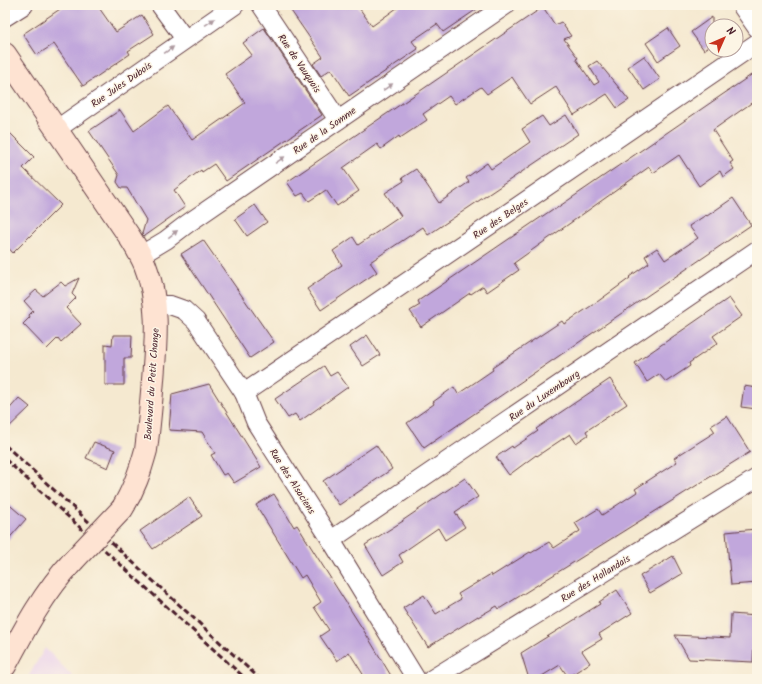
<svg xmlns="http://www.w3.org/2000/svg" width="762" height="684" font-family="Kalam,sans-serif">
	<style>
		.built { fill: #ead1ec }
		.building { fill: #c1a7dc }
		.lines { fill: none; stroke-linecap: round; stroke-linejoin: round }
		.street-casing { stroke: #643d44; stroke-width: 20 }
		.secondary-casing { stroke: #643d44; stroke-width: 24 }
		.street { stroke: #fff; stroke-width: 18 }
		.secondary { stroke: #fee3d2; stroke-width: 22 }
		.rail { stroke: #4a1f2b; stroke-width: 3; stroke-dasharray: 6 3; stroke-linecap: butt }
		.secondary-bridge-casing { stroke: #643d44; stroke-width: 24; stroke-linecap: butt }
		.secondary-bridge { stroke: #fee3d2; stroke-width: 22 }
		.oneway { fill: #ae9aa0 }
		.labels { text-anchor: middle; stroke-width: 3; stroke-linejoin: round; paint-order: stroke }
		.street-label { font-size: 10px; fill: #4a1f2b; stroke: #fcf5e5 }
	</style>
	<rect width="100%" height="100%" fill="#fcf5e5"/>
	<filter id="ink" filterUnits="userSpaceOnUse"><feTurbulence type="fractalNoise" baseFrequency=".025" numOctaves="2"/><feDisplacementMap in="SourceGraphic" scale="8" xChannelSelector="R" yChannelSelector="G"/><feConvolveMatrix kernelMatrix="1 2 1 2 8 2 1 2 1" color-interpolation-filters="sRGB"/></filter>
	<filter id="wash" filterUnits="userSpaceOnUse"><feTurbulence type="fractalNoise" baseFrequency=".012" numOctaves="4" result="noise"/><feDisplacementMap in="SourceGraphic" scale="16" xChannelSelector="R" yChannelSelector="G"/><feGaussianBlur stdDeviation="0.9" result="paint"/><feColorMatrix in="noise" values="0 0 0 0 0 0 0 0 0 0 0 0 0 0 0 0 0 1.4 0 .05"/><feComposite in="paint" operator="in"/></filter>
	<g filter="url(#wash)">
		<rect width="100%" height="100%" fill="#f5e9d0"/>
		<polygon class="built" points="45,648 75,679 27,679"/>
		<g id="blocks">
			<g class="building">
				<polygon points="66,5 97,5 116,32 142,15 154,34 128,51 130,54 83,86 54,44 37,55 23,34"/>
				<polygon points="287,5 357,5 372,26 401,5 483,5 443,32 437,24 412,41 418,49 349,96 331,69 321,76 313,64 323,57"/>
				<polygon points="543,7 555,25 561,22 571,36 564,39 578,58 576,59 594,85 599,82 589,66 597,61 629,100 617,108 607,94 574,115 556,87 530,104 512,77 487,94 481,87 455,104 449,96 423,114 427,120 400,138 399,136 381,149 377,144 343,168 359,191 337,206 326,190 309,201 303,193 297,196 287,182"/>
				<polygon points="712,17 712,44 704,50 691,32"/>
				<polygon points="264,28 322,115 226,181 214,164 202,172 201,170 174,190 185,207 144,236 142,234 146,220 127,188 121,188 117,182 119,175 89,131 120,110 134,131 168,106 192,140 245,103 225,74 252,55 243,43"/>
				<polygon points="668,28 680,46 658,61 646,43"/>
				<polygon points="644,56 660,79 644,90 628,67"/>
				<polygon points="757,71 757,99 713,130 733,161 730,163 734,169 723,177 720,171 699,186 679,155 653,173 649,167 514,263 519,270 487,292 483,286 471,294 470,293 421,327 410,311 420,305 418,301 553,209 554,210"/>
				<polygon points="566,115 578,134 428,235 423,227 370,262 377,272 321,310 307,289 342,265 333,251 353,237 358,245 401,216 385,193 404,181 402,178 416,169 439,203 469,182 466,178 487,163 491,169 530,142 522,129 542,116 549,126"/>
				<polygon points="5,128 34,157 23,168 61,205 13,253 5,244"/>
				<polygon points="733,198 751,225 424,448 407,423 434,404 433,402 454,387 458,394 493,370 492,368 535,339 562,321 564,324 597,302 630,278 629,277 649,263 645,256 657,248 665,260 698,238 689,226 706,215 707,216"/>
				<polygon points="255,205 267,222 247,236 235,219"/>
				<polygon points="203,240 274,342 250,358 181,254"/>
				<polygon points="79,278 72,294 76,298 66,308 81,324 61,342 58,338 47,349 23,324 30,317 29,315 33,311 24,301 36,290 43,296 61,282 65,286"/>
				<polygon points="729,298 742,316 713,336 718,343 689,363 690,366 666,382 659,374 647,382 635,363"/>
				<polygon points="113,335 132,335 131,358 124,358 124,385 105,385 105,344 112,345"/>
				<polygon points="367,335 380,355 363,366 350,347"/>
				<polygon points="324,366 330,376 337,372 348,387 300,421 295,414 288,418 275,399"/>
				<polygon points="610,379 627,404 586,431 588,435 576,443 570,434 537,456 536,455 509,475 496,457 512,446 513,448 538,431 536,429"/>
				<polygon points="209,384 261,467 234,483 227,473 223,475 211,455 215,453 202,432 169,430 172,394"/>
				<polygon points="744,386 757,388 757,409 741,407"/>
				<polygon points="19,398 30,407 5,431 5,414"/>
				<polygon points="727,416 750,452 499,609 497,606 478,617 478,616 428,647 403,608 424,595 436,614 461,599 458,594 491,574 492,576 530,552 531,553 549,542 554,548 580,531 575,523 598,509 602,515 637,492 635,489 677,462 674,458 715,432 711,426"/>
				<polygon points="94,442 115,450 108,468 86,458"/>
				<polygon points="376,445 392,469 339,505 323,481"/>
				<polygon points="465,478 478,497 455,512 465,527 445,540 438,528 399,555 403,562 383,575 365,545 403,521 402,521"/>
				<polygon points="274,494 294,527 297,525 369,639 393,679 366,679 349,652 337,661 320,636 329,630 314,607 321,602 305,575 301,578 256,505"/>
				<polygon points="189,497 202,516 153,549 140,531"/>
				<polygon points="5,501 26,519 5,543"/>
				<polygon points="756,529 757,583 731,585 726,532"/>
				<polygon points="673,556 682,574 650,593 640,576"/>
				<polygon points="617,590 632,613 599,634 602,639 582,651 590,663 568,677 560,665 537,679 529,679 521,653 600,604 599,602"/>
				<polygon points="731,614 757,616 757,639 754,639 753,662 689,659 675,635 730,638"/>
			</g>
		</g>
	</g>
	<g filter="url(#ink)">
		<use href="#blocks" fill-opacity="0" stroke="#643d44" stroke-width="1"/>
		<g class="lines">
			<defs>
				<g id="street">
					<polyline points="160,5 185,39"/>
					<polyline points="261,5 338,120"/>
					<polyline points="741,5 757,28"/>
					<polyline points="5,17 24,5"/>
					<polyline points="57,129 235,5"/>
					<polyline points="141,255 166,240 187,224 506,5"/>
					<polyline points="156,305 170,305 184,310 196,321 244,393 256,423 331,540 416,679"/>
					<polyline points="244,393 757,43"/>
					<polyline points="331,540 757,250"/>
					<polyline points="432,679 757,478"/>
				</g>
				<g id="secondary">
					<path d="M5 54 129 236C135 246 141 255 145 265 160 302 156 342 153 380 151 404 149 427 146 450 140 472 134 490 122 509"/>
					<path d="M5 666C25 628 44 592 73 561"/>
				</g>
			</defs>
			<use href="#street" class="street-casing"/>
			<use href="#secondary" class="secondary-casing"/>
			<use href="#street" class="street"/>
			<use href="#secondary" class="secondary"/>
			<g class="rail">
				<polyline points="5,445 260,679"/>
				<polyline points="5,459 246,679"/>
			</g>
			<defs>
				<polyline id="secondary-bridge" points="73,561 122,509"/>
			</defs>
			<use href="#secondary-bridge" class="secondary-bridge-casing"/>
			<use href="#secondary-bridge" class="secondary-bridge"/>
		</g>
		<defs><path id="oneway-solid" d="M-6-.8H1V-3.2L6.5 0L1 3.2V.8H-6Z"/></defs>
		<g class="oneway">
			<use href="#oneway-solid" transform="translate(210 22) rotate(-34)"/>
			<use href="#oneway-solid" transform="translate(169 50) rotate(-35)"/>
			<use href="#oneway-solid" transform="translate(388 87) rotate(-35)"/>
			<use href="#oneway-solid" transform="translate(280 160) rotate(-34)"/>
			<use href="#oneway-solid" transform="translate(173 234) rotate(-38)"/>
		</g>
	</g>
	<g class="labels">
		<g class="street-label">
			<text transform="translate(300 63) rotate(56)" y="4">Rue de Vauquois</text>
			<text transform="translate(121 84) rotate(-35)" y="4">Rue Jules Dubois</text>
			<text transform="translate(324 130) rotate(-35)" y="4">Rue de la Somme</text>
			<text transform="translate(500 218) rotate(-34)" y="4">Rue des Belges</text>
			<text transform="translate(151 384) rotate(-86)" y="4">Boulevard du Petit Change</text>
			<text transform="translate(544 395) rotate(-34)" y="4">Rue du Luxembourg</text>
			<text transform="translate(293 481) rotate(57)" y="4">Rue des Alsaciens</text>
			<text transform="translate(595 578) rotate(-32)" y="4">Rue des Hollandais</text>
		</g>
	</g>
	<rect width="762" height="684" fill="none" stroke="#fcf5e5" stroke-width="20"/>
	<g transform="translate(724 38) rotate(45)"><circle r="19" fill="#fcf5e5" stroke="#b59f9b"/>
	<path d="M0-3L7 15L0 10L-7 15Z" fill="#c8321e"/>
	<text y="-6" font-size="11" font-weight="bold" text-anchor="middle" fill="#4a1f2b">N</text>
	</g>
</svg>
